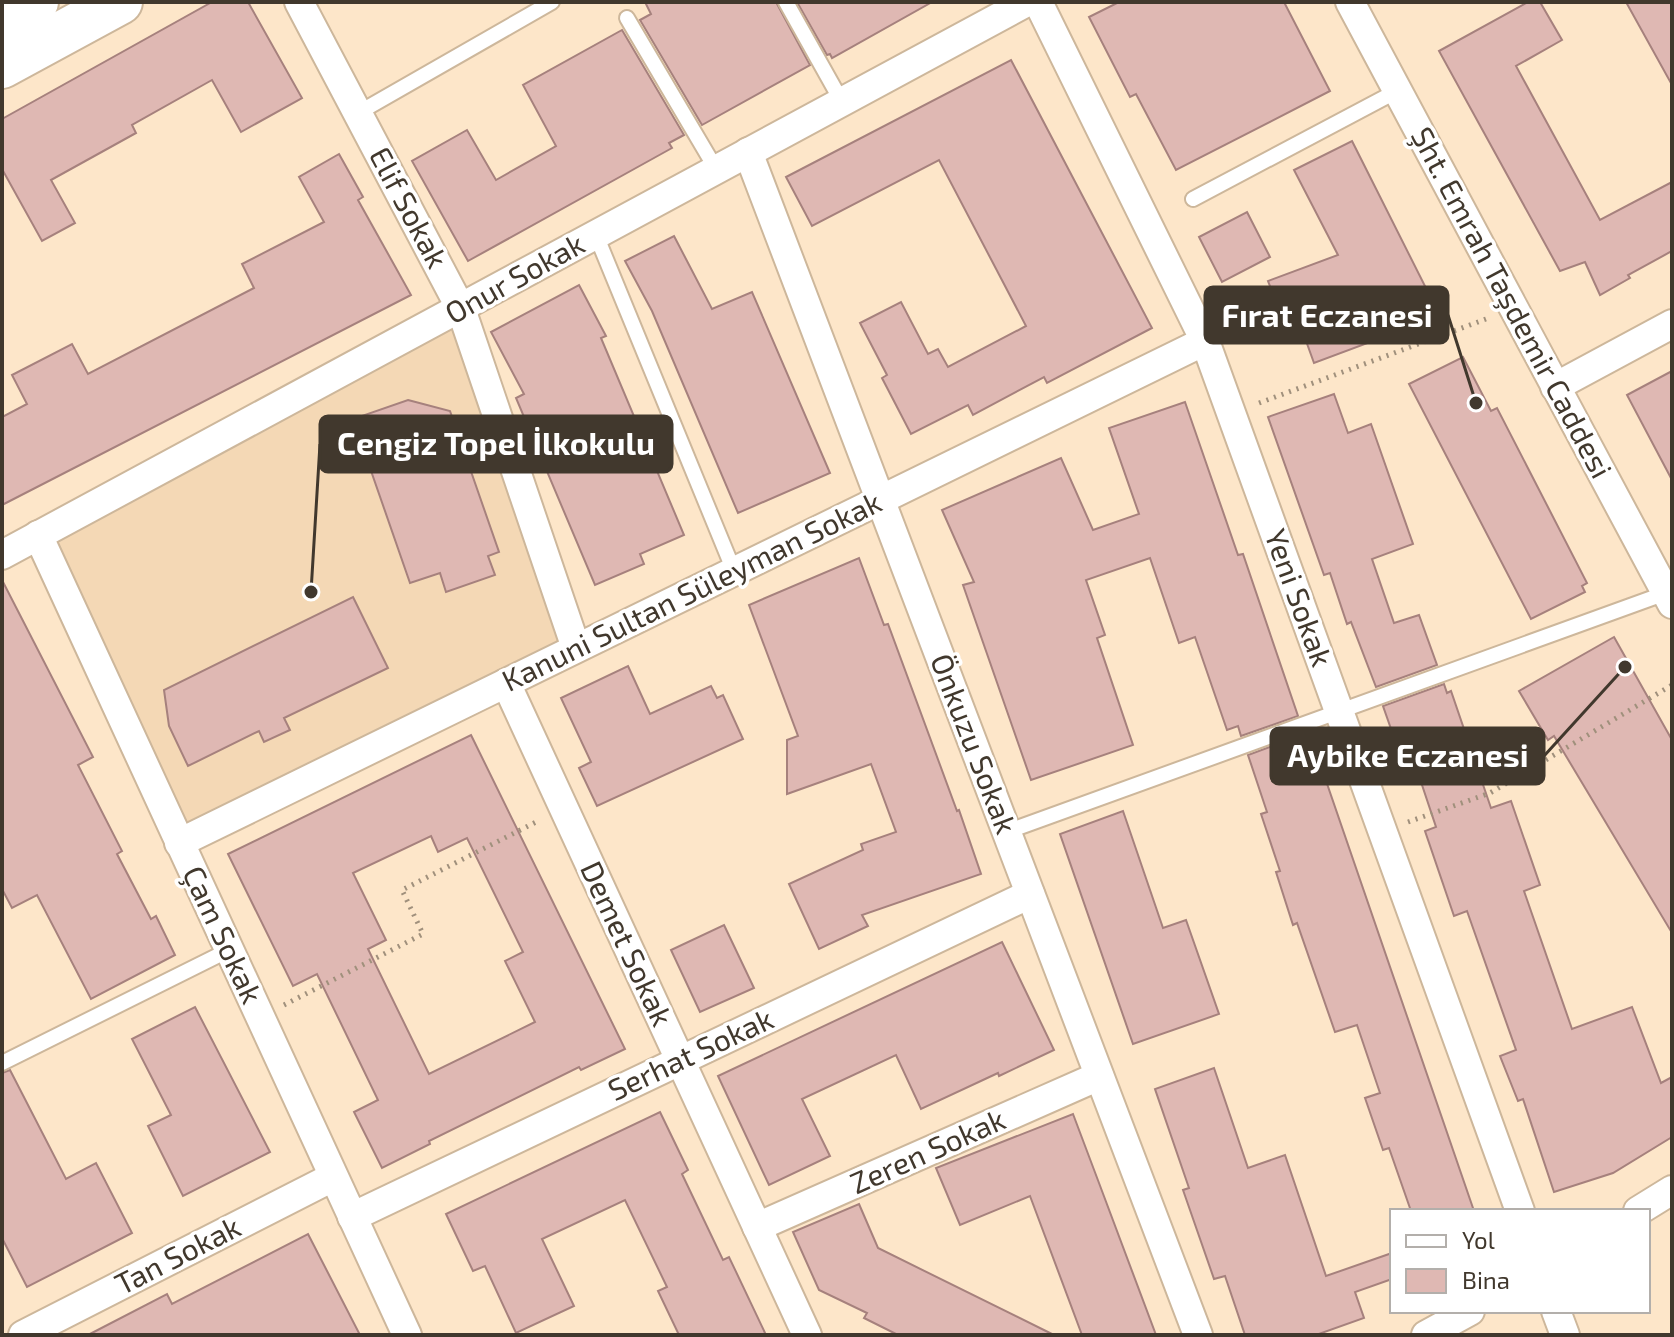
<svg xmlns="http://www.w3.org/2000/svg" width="1674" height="1337" font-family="'Exo 2',sans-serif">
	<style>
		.built { fill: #f4d8b5 }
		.building { fill: #dfb8b3; stroke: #a6817d; stroke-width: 2; fill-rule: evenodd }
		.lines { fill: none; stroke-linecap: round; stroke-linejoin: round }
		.lane-casing { stroke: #cdb79b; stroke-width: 18 }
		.street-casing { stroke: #cdb79b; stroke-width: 32 }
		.highway-casing { stroke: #cdb79b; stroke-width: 48 }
		.path { stroke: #a0907c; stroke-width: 5; stroke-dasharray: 2 6; stroke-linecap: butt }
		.lane { stroke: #fff; stroke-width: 14 }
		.street { stroke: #fff; stroke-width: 28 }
		.highway { stroke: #fff; stroke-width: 44 }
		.labels { text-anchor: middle; stroke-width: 7; stroke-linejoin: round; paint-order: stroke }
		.street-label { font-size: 30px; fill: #41382d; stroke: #fff }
		.leader { fill: none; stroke: #41382d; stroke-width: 3 }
		.callout-dot { fill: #41382d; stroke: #fff; stroke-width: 3 }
		.callout { fill: #41382d; stroke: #41382d; stroke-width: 3 }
		.callout-label { font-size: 32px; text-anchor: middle; font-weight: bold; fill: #fff }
	</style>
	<rect width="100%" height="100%" fill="#fde6c9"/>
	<polygon class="built" points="461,309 576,648 179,843 38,535"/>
	<g class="building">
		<polygon points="212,2 248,2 302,98 241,132 212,80 132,125 136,133 51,180 75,223 42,241 2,169 2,119"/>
		<polygon points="645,2 776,2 810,65 702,125 640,20 651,14"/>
		<polygon points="797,2 932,2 832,58 830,54 827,55"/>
		<polygon points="1119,2 1284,2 1330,91 1176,170 1136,94 1130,97 1089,17"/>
		<polygon points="1528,2 1540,2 1562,40 1516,66 1600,220 1672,182 1672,251 1628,275 1630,278 1600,295 1585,262 1560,271 1439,51"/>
		<polygon points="1626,2 1672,2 1672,85"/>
		<polygon points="622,30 684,135 669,143 672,148 468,261 412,161 467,130 496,180 556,146 523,85"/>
		<polygon points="1011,60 1152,328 1047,383 1044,377 973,415 968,405 911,434 882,378 887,375 860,323 901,302 928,354 938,349 948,367 1026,326 939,160 812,226 786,177"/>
		<polygon points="1352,141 1440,316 1314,363 1301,327 1288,332 1268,281 1338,255 1294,170"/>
		<polygon points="339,154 363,197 358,200 411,295 2,505 2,417 27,404 12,375 72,344 88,374 254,288 242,264 324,222 299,177"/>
		<polygon points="1247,212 1270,257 1222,282 1199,237"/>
		<polygon points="674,236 712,309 752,292 830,473 738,513 652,311 625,261"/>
		<polygon points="579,285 606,336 601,338 684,535 640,554 644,564 595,585 516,398 524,394 491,332"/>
		<polygon points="1463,357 1491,411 1497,408 1587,583 1582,586 1585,592 1531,619 1409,384"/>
		<polygon points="1672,371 1672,480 1627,395"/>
		<polygon points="1334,394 1348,433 1371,424 1413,544 1372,559 1394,623 1419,615 1437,665 1376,687 1351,622 1347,624 1330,573 1324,575 1268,417"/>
		<polygon points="408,400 450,411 499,552 488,556 495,575 446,592 440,573 410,583 353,419"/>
		<polygon points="1185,402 1238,555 1243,554 1298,716 1241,736 1238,726 1227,730 1195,637 1179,643 1150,558 1086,580 1105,635 1097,638 1133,745 1031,780 963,585 974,582 942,510 1061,458 1093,530 1139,514 1109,428"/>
		<polygon points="859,558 884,625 888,624 957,811 959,810 981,874 862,915 868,926 819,949 789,884 863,850 861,844 896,832 871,764 787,794 787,740 798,736 749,605"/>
		<polygon points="2,580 93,757 78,765 122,851 117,854 151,919 156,916 175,955 91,999 37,895 12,908 2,889"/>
		<polygon points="353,597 388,668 284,718 290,730 264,742 259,731 188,766 169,726 164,690"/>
		<polygon points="1614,637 1672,740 1672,933 1554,736 1548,740 1519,691"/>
		<polygon points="628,666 650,714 711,686 717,698 723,695 743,739 597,806 579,768 591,762 561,698"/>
		<polygon points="1444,684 1447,693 1451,691 1491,808 1511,801 1540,885 1524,891 1572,1029 1632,1007 1661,1083 1672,1077 1672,1137 1613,1173 1554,1192 1523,1099 1518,1101 1500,1056 1516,1050 1467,911 1454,916 1425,831 1436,827 1420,779 1414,781 1407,761 1403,763 1383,706"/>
		<polygon points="1305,734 1308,745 1313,743 1474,1211 1411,1211 1389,1148 1383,1150 1365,1098 1380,1093 1357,1025 1335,1032 1297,923 1293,925 1276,872 1280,871 1261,814 1267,812 1248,755"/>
		<path d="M471 735 625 1049 581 1070 579 1067 429 1141 430 1144 382 1168 354 1112 378 1100 317 974 293 986 228 854ZM431 836 438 852 467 838 523 952 505 961 535 1022 429 1074 368 949 386 940 353 873Z"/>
		<polygon points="1123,811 1163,928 1186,920 1219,1014 1133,1044 1060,834"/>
		<polygon points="724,925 754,988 700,1012 671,950"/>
		<polygon points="1002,942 1054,1050 999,1076 998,1073 921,1109 896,1055 802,1099 830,1156 769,1185 718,1076"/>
		<polygon points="195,1007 270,1152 183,1196 148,1126 171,1115 132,1039"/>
		<polygon points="1214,1068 1248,1168 1285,1155 1326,1276 1392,1253 1392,1279 1355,1292 1364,1318 1316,1335 1245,1335 1225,1276 1214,1279 1183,1190 1189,1188 1155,1089"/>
		<polygon points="10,1070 66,1179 96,1163 132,1233 27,1287 2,1238 2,1073"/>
		<polygon points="660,1112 688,1170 682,1174 723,1260 729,1257 766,1335 679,1335 658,1291 667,1287 625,1200 542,1239 574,1306 516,1333 485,1266 473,1271 446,1214"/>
		<polygon points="1073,1114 1099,1183 1156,1335 1082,1335 1030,1196 960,1225 936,1168"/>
		<polygon points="859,1204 878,1248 1054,1335 898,1335 864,1318 867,1313 819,1290 793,1232"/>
		<polygon points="308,1234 360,1335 88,1335 167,1294 172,1304"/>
	</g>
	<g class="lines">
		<defs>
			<g id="lane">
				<polyline points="786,2 842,102"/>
				<polyline points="627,18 716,169"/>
				<polyline points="358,113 552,2"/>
				<polyline points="1193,199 1397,91"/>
				<polyline points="596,235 734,571"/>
				<polyline points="1006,832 1666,593"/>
				<polyline points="2,1063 229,950"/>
			</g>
			<g id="street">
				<polyline points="299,2 461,309 576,648"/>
				<polyline points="1038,2 1205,341 1520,1211"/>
				<polyline points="1350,2 1672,604"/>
				<polyline points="748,152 1198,1335"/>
				<polyline points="1555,387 1672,324"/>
				<polyline points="38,535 407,1335"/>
				<polyline points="2,555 1027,2"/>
				<polyline points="506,683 807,1335"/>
				<polyline points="179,843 1205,341"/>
				<polyline points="1638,1211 1672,1190"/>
				<polyline points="352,1217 1030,894"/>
				<polyline points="757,1227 1099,1076"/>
				<polyline points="1556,1311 1565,1335"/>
				<polyline points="23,1335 333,1177"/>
				<polyline points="1426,1335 1470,1311"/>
			</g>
			<g id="highway">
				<polyline points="2,20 36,2"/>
				<polyline points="2,66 120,2"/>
			</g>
		</defs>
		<use href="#lane" class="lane-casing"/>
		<use href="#street" class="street-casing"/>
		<use href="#highway" class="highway-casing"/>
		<g class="path">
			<polyline points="1259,403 1486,319"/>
			<polyline points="1408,822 1490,793 1672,685"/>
			<polyline points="284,1005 423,934 402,890 538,821"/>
		</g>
		<use href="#lane" class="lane"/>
		<use href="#street" class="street"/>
		<use href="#highway" class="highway"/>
	</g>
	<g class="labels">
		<g class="street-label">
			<text transform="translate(408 208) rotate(62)" y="10">Elif Sokak</text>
			<text transform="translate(515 279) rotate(-29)" y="10">Onur Sokak</text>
			<text transform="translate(1511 303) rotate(62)" y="10">Şht. Emrah Taşdemir Caddesi</text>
			<text transform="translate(692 592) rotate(-26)" y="10">Kanuni Sultan Süleyman Sokak</text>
			<text transform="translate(1298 598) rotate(70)" y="10">Yeni Sokak</text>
			<text transform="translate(973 744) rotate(69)" y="10">Önkuzu Sokak</text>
			<text transform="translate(222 935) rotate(65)" y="10">Çam Sokak</text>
			<text transform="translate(626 944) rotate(65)" y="10">Demet Sokak</text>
			<text transform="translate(691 1055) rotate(-25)" y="10">Serhat Sokak</text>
			<text transform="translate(928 1152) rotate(-24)" y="10">Zeren Sokak</text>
			<text transform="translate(178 1256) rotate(-27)" y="10">Tan Sokak</text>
		</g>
	</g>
	<path class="leader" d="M1476 403L1448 315M311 592L320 444M1625 667L1544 756"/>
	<g class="callout-dot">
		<circle cx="1476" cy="403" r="8"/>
		<circle cx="311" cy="592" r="8"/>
		<circle cx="1625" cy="667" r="8"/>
	</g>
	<g class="callout">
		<rect x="1205" y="287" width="243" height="56" rx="8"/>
		<rect x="320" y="416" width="352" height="56" rx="8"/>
		<rect x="1271" y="728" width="273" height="56" rx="8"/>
	</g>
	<g class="callout-label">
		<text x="1327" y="327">Fırat Eczanesi</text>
		<text x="496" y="455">Cengiz Topel İlkokulu</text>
		<text x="1408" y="767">Aybike Eczanesi</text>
	</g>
	<rect width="1674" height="1337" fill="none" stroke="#41382d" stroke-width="8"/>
	<rect x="1390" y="1209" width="260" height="104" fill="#ffffff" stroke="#b3afab" stroke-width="2"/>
	<rect x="1406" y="1235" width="40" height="12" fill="#ffffff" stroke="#b3afab" stroke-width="2"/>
	<text x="1462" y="1249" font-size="24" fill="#41382d">Yol</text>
	<rect x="1406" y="1269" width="40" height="24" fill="#dfb8b3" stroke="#b3afab" stroke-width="2"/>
	<text x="1462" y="1289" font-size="24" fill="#41382d">Bina</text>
</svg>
